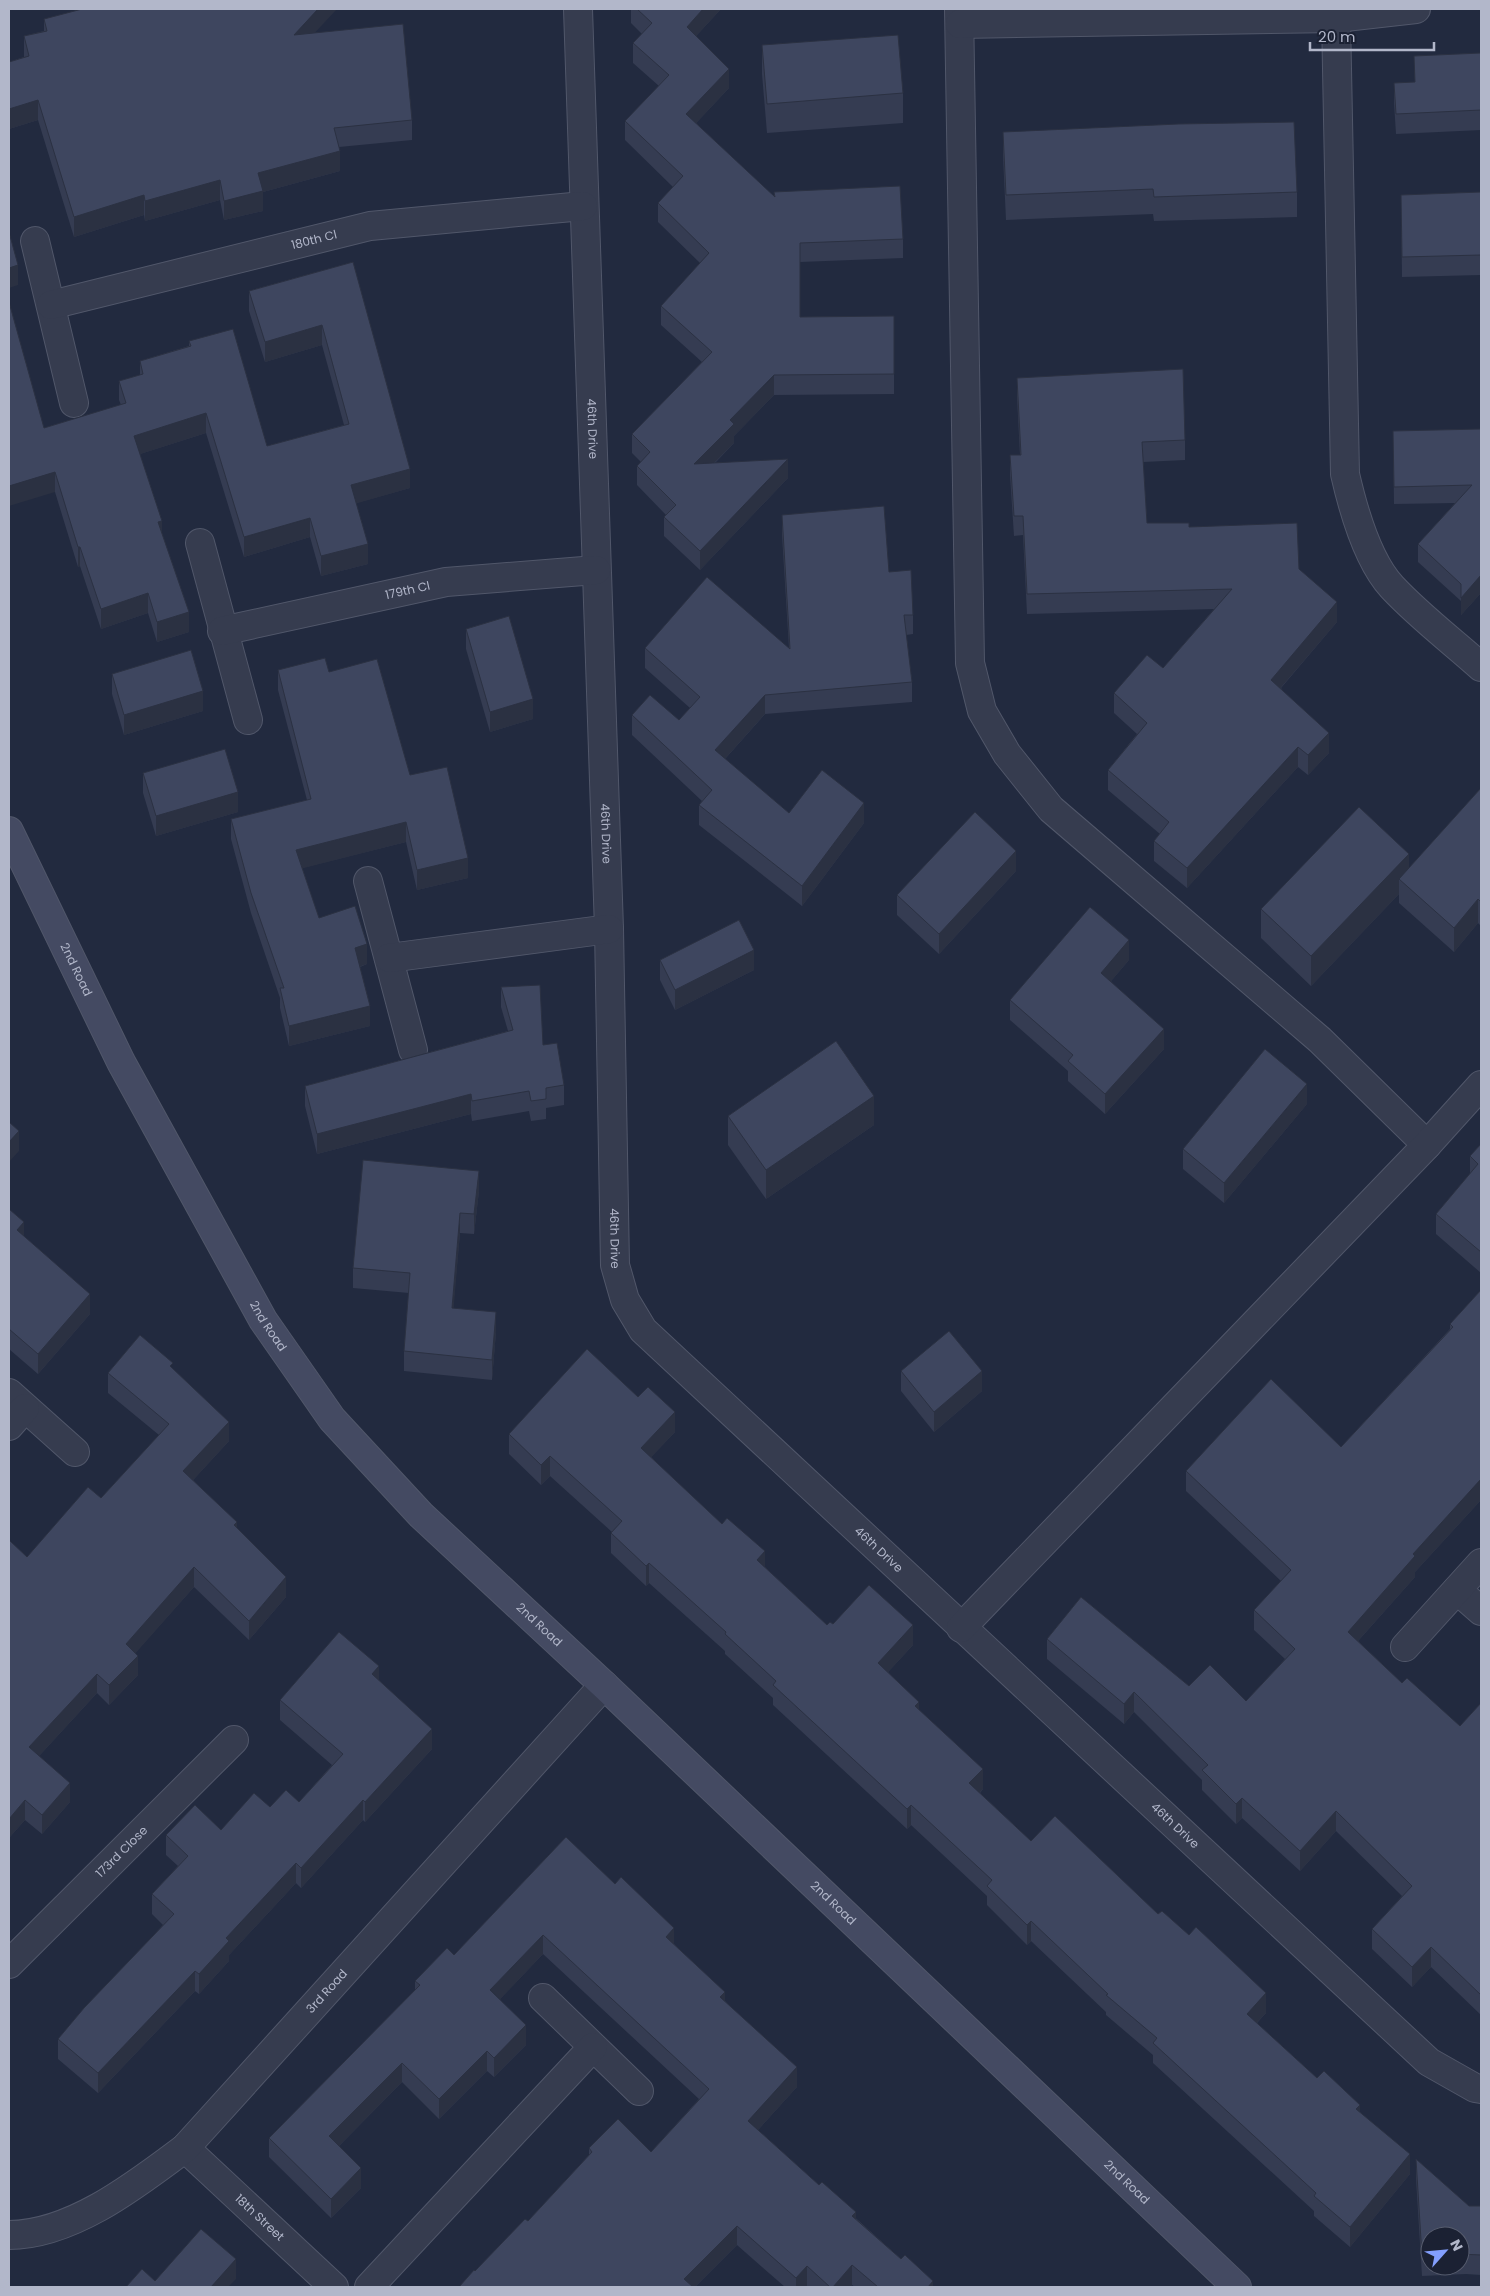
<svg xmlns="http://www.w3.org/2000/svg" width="1490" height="2296" font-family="Poppins,sans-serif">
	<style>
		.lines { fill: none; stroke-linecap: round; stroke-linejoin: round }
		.street-casing { stroke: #51576a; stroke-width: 30 }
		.secondary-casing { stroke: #51576a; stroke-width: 30 }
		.street { stroke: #363c4f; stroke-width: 28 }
		.secondary { stroke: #444a62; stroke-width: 28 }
		.wall { fill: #353c52; fill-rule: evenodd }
		.shaded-wall { fill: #2b3142 }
		.building { fill: #3e465f; stroke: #2b3142 }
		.labels { text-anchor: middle; stroke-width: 4; stroke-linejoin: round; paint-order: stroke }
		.street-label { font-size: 12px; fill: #b2b7ca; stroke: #1b2133 }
	</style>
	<rect width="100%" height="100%" fill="#222a3f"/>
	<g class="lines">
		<defs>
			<g id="street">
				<path id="s1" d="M578 9 609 929 615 1265 625 1300 643 1330 1429 2062 1475 2088 1481 2089"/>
				<polyline points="959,9 970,663 982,711 1007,754 1051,809 1320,1040 1427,1145"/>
				<path d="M1336 18 1345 474C1353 509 1367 560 1392 587 1419 616 1452 641 1481 667"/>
				<polyline points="960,24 1336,18 1416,9"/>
				<polyline points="35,241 74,403"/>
				<path id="s2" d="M51 305 370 226 583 206"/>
				<polyline points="200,543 248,720"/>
				<path id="s3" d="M222 631 446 582 596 570"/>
				<polyline points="368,881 413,1050"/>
				<polyline points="389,958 609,929"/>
				<polyline points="9,1393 75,1452"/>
				<polyline points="9,1426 25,1408"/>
				<polyline points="1457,1590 1481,1611"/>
				<polyline points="961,1628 1427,1145 1481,1085"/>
				<polyline points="1405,1647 1481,1563"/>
				<path id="s4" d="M9 1964 234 1740"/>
				<polyline points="543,1998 639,2091"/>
				<path id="s5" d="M185 2148 334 2287"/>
				<path id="s6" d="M9 2235C72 2235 137 2184 185 2148L604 1685"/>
				<polyline points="369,2287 593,2047"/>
			</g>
			<g id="secondary">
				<path id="s7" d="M9 831 121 1062 263 1320 332 1419 421 1515 604 1685 1237 2287"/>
			</g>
		</defs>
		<use href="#street" class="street-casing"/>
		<use href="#secondary" class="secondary-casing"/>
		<use href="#street" class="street"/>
		<use href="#secondary" class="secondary"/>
	</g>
	<g class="wall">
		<polygon points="631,9 721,9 696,36 729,88 696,123 774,197 774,192 903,239 903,258 800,262 800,317 894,316 894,394 774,395 734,436 734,443 715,463 788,478 700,570 664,536 664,517 666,515 637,485 637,466 641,462 632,453 632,434 702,362 661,325 661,306 700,263 658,222 658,203 673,187 625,140 625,121 659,86 633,63 633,43 642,34 631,23"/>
		<polygon points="44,19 314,33 412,120 412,140 339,147 340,171 263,192 263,211 224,220 220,200 145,221 144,215 74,237 38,120 9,129 9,62 24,57 24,36 44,31"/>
		<polygon points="762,45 903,93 903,123 767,133 762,74"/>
		<polygon points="1481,53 1481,130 1396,134 1394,103 1394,83 1415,82 1414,56"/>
		<polygon points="1003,132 1297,192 1297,217 1154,221 1153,214 1006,220 1003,156"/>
		<polygon points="1481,192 1481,275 1402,277 1401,195"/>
		<polygon points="353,262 410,488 356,503 368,564 321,576 310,537 244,557 206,433 140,454 189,632 157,642 148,613 101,629 80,566 78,567 55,492 44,428 121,405 119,400 119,381 140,375 140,361 189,346 189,341 267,446 344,425 322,345 265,362 249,311 249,291"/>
		<polygon points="1017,378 1185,440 1185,460 1143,462 1147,523 1189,527 1299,569 1337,622 1281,688 1329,753 1308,775 1298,767 1187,888 1154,861 1154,841 1160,834 1108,790 1108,770 1137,734 1114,713 1114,693 1163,668 1214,609 1027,614 1023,535 1014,536 1010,475 1010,455 1020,455 1017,397"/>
		<polygon points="1481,429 1481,593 1461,615 1461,601 1418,562 1418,544 1455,503 1394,504 1393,431"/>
		<polygon points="782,515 889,572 913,615 913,634 906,635 912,682 912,702 765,714 725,759 789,813 864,823 802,906 699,825 699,805 702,801 632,735 632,715 679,720 690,708 645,668 645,648 789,648 782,535"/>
		<polygon points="466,629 533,719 490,732 466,649"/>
		<polygon points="278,670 329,672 410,775 468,878 417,890 406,842 302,868 319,918 367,964 360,967 370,1026 289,1046 280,1008 280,998 251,913 231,839 231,819 307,800 278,690"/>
		<polygon points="112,674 203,711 124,735 112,694"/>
		<polygon points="143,773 238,812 156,836 143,793"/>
		<polygon points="1481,788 1481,926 1478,923 1454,952 1399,903 1399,894 1311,986 1261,938 1261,909 1409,868"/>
		<polygon points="1016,871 939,954 897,915 897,895"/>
		<polygon points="660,960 754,970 675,1010 660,980"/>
		<polygon points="1129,960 1111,981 1164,1049 1105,1114 1068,1081 1068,1071 1010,1020 1010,1000"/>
		<polygon points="501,987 543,1045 564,1085 564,1105 546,1108 546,1119 531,1121 529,1111 472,1121 471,1114 317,1154 305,1106 305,1086 508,1031 501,1007"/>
		<polygon points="1307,1104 1224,1203 1183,1169 1183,1149"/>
		<polygon points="728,1116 874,1125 766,1199 728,1145"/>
		<polygon points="1481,1144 1481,1273 1436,1234 1436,1214 1470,1174 1470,1156"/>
		<polygon points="479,1191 474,1234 460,1233 453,1308 496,1332 492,1380 404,1371 404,1351 409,1293 353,1288 353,1268"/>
		<polygon points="9,1209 24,1237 90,1314 38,1374 9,1349"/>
		<polygon points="1481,1290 1481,1500 1415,1572 1415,1577 1358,1641 1402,1683 1460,1726 1481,1703 1481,2015 1431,1967 1412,1987 1372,1949 1372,1929 1402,1896 1336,1831 1300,1871 1242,1818 1236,1824 1202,1790 1202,1780 1134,1712 1124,1724 1047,1659 1047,1639 1189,1686 1246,1701 1285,1659 1254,1630 1254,1610 1281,1581 1186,1491 1186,1471 1341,1447 1450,1329 1450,1324"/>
		<polygon points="173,1369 229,1441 193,1480 237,1529 286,1597 249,1640 194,1587 135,1653 138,1675 109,1705 97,1693 39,1756 70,1802 42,1834 25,1820 9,1838 9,1540 27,1557 101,1498 159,1435 108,1393 108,1373"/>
		<polygon points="901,1371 982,1391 934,1432 901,1391"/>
		<polygon points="638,1397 675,1432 651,1457 765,1567 827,1625 833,1624 913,1645 888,1672 983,1789 980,1793 1031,1841 1158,1914 1266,2013 1257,2023 1317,2078 1360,2112 1410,2174 1350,2247 1314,2216 1314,2211 1153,2063 1153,2055 1106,2015 1106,2012 1031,1941 1027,1945 987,1905 987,1896 911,1825 907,1829 773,1705 773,1698 725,1654 725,1651 649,1583 646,1586 611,1553 611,1533 612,1532 550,1476 541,1485 509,1454 509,1434"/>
		<polygon points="379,1680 432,1749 365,1822 363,1820 301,1888 296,1883 229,1955 229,1961 199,1994 195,1991 98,2093 58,2059 58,2039 163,1925 152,1914 152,1894 178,1866 166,1855 166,1835 221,1830 270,1807 299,1802 332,1765 280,1720 280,1700"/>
		<polygon points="566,1837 674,1944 725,2001 797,2087 758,2130 901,2259 933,2287 855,2287 852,2285 850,2287 809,2287 807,2286 805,2287 785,2287 737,2245 695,2287 459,2287 528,2221 589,2155 589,2148 651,2152 699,2099 543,1954 500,1999 526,2045 494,2077 487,2071 439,2119 402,2082 339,2146 361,2188 331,2218 269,2157 269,2138 415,1990 415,1981 454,1955"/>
		<path d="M1416 2159 1469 2206H1481V2275L1466 2274 1422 2276 1416 2179ZM1430 2236H1460V2266H1430Z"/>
	</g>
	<g class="shaded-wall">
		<polygon points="318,9 337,9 294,55 294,35"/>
		<polygon points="703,9 721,9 687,46 687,27"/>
		<polygon points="729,69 729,88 686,134 686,114"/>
		<polygon points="38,100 38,120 9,129 9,109"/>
		<polygon points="340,151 340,171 263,192 263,211 224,220 224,201 258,173"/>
		<polygon points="220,180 220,200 145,221 145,201"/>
		<polygon points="144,195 144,215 74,237 74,217"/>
		<polygon points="18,265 18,285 9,288 9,268"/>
		<polygon points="322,325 322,345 265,362 265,342"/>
		<polygon points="774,375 774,395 734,436 734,443 694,483 694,464 730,420"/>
		<polygon points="206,413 206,433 134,456 134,436"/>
		<polygon points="788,459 788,478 700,570 700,551"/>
		<polygon points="410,469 410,488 351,505 351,485"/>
		<polygon points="55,472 55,492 9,506 9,486"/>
		<polygon points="310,518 310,537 244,557 244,537"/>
		<polygon points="162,521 162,541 158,522"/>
		<polygon points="368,544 368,564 321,576 321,556"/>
		<polygon points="78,547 80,547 80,566 78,567"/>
		<polygon points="1481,575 1481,593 1461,615 1461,598"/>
		<polygon points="148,593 148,613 101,629 101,609"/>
		<polygon points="1337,602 1337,622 1271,699 1271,680"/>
		<polygon points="189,612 189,632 157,642 157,622"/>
		<polygon points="203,691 203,711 124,735 124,715"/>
		<polygon points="765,695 765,714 715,770 715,750"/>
		<polygon points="533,699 533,719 490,732 490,712"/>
		<polygon points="1329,733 1329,753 1308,775 1308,755"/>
		<polygon points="1298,747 1298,767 1187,888 1187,868"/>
		<polygon points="238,792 238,812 156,836 156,816"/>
		<polygon points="864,803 864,823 802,906 802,886"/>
		<polygon points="406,822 406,842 296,870 296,850"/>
		<polygon points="1016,851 1016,871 939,954 939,934"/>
		<polygon points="1409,854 1409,884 1399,879 1399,894 1311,986 1311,956"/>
		<polygon points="468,858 468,878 417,890 417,870"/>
		<polygon points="1478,899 1478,923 1454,952 1454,928"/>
		<polygon points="1129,940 1129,960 1101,993 1101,973"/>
		<polygon points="367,944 367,964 355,968 355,948"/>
		<polygon points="754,950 754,970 675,1010 675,990"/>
		<polygon points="370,1006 370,1026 289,1046 289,1026"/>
		<polygon points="1164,1029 1164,1049 1105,1114 1105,1094"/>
		<polygon points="1307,1084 1307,1104 1224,1203 1224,1183"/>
		<polygon points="471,1094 471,1114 317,1154 317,1134"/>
		<polygon points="874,1096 874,1125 766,1199 766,1170"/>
		<polygon points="19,1131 19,1151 9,1162 9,1142"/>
		<polygon points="479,1171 479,1191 474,1234 474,1214"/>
		<polygon points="460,1213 460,1233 452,1328 452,1308"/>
		<polygon points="24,1222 24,1242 17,1230"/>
		<polygon points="90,1294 90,1314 38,1374 38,1354"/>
		<polygon points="496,1312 496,1332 492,1380 492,1360"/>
		<polygon points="982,1371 982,1391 934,1432 934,1412"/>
		<polygon points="675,1412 675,1432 641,1468 641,1448"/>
		<polygon points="229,1422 229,1441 183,1491 183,1471"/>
		<polygon points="550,1456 550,1476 541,1485 541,1465"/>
		<polygon points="1481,1479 1481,1500 1415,1572 1415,1577 1348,1652 1348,1632 1413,1554"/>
		<polygon points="237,1522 237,1541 234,1525"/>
		<polygon points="765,1551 765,1571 757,1560"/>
		<polygon points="649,1563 649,1583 646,1586 646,1566"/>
		<polygon points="194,1567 194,1587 126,1664 126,1644"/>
		<polygon points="286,1577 286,1597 249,1640 249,1621"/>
		<polygon points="913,1625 913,1645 878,1683 878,1663"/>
		<polygon points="138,1656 138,1675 109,1705 109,1685"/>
		<polygon points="379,1666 379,1686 372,1674"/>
		<polygon points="97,1674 97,1693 29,1767 29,1747"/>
		<polygon points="1134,1692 1134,1712 1124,1724 1124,1704"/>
		<polygon points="919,1702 919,1721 915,1706"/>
		<polygon points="432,1729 432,1749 365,1822 365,1802"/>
		<polygon points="983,1769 983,1789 969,1803 969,1783"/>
		<polygon points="70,1783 70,1802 42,1834 42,1815"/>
		<polygon points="1242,1798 1242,1818 1236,1824 1236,1804"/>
		<polygon points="25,1800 25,1820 9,1838 9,1819"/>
		<polygon points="363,1800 363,1820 301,1888 301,1868"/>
		<polygon points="911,1805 911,1825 907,1829 907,1809"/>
		<polygon points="1336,1811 1336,1831 1300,1871 1300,1851"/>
		<polygon points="296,1863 296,1883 229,1955 229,1961 199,1994 199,1974 226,1938"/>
		<polygon points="1031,1921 1031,1941 1027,1945 1027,1925"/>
		<polygon points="674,1928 674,1948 666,1937"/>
		<polygon points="543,1935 543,1954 490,2010 490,1990"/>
		<polygon points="1431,1947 1431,1967 1412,1987 1412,1967"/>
		<polygon points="195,1971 195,1991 98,2093 98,2073"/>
		<polygon points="725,1992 725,2012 720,1997"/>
		<polygon points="1266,1993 1266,2013 1247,2033 1247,2014"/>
		<polygon points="526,2025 526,2045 494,2077 494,2058"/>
		<polygon points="487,2051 487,2071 439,2119 439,2099"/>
		<polygon points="402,2063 402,2082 329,2156 329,2136"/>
		<polygon points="797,2067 797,2087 748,2141 748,2121"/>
		<polygon points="1360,2105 1360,2125 1356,2109"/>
		<polygon points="1410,2154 1410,2174 1350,2247 1350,2227"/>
		<polygon points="361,2168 361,2188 331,2218 331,2199"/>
		<polygon points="856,2212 856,2231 852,2216"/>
		<polygon points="737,2226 737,2245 695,2287 684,2287 684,2279"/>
		<polygon points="236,2259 236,2279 228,2287 211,2287"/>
		<polygon points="852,2265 852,2285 850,2287 833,2287"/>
		<polygon points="807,2266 807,2286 805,2287 796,2287 796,2278"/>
		<polygon points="933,2281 933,2287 928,2287"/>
	</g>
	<g class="building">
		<polygon points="82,9 318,9 294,35 403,24 412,120 334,128 340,151 258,173 263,191 224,201 220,180 145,201 144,195 74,217 38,100 9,109 9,62 29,56 24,36 47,31 44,19"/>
		<polygon points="637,9 703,9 687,27 729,69 686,114 775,197 774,192 900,186 903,239 800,243 800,317 894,316 894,374 774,375 730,420 734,424 694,464 788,459 700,551 664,517 676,505 637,466 650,452 632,434 712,352 661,306 709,253 658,203 683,176 625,121 669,75 633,43 652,23"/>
		<polygon points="898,35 903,93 767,104 762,45"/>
		<polygon points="1481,53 1481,110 1396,114 1394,83 1415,82 1414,56"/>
		<polygon points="1294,122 1297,192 1154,197 1153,189 1006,195 1003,132 1178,124"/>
		<polygon points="1481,192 1481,255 1402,257 1401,195"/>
		<polygon points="9,232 18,265 9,268"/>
		<polygon points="353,262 410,469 351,485 368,544 321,556 310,518 244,537 206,413 134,436 162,521 158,522 189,612 157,622 148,593 101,609 80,547 78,547 55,472 9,486 9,302 44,428 126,403 119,381 143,374 140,361 191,346 189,341 233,329 267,446 349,424 322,325 265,342 249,291"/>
		<polygon points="1183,369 1185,440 1142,442 1147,523 1189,523 1189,527 1297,523 1299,569 1337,602 1271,680 1329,733 1308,755 1298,747 1187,868 1154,841 1169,822 1108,770 1147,723 1114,693 1147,655 1163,668 1232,589 1027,594 1023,516 1014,516 1010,455 1021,455 1017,378"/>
		<polygon points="1481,429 1481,575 1461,598 1461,584 1418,544 1472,485 1394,487 1393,431"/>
		<polygon points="884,506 889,572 911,570 913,615 904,615 912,682 765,695 715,750 789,813 822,770 864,803 802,886 699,805 712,790 632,715 650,695 679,720 700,697 645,648 707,577 790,649 782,515"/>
		<polygon points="509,616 533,699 490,712 466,629"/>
		<polygon points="191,650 203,691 124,715 112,674"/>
		<polygon points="325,658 329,672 377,659 410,775 447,767 468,858 417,870 406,822 296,850 319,918 355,906 367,944 355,948 370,1006 289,1026 280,988 284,988 251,893 231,819 311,799 278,670"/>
		<polygon points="225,749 238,792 156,816 143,773"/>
		<polygon points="1481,788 1481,902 1478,899 1454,928 1399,879"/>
		<polygon points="1359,807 1409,854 1311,956 1261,909"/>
		<polygon points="975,812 1016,851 939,934 897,895"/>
		<polygon points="1090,907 1129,940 1101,973 1164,1029 1105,1094 1068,1061 1073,1055 1010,1000"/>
		<polygon points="739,920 754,950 675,990 660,960"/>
		<polygon points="540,985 543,1045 557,1043 564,1085 546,1088 546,1099 531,1101 529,1091 472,1101 471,1094 317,1134 305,1086 513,1030 501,987"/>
		<polygon points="836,1041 874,1096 766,1170 728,1116"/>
		<polygon points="1265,1049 1307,1084 1224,1183 1183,1149"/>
		<polygon points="9,1122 19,1131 9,1142"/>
		<polygon points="1481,1144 1481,1252 1436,1214 1478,1164 1470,1156"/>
		<polygon points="363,1160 479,1171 474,1214 460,1213 452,1308 496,1312 492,1360 404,1351 410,1273 353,1268"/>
		<polygon points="9,1209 24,1222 17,1230 90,1294 38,1354 9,1329"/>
		<polygon points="1481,1290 1481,1479 1413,1554 1415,1556 1348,1632 1402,1683 1407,1678 1460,1726 1481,1703 1481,1995 1431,1947 1412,1967 1372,1929 1412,1886 1336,1811 1300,1851 1242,1798 1236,1804 1202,1770 1208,1765 1134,1692 1124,1704 1047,1639 1081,1597 1189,1686 1210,1665 1246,1701 1295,1649 1254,1610 1291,1570 1186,1471 1271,1379 1341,1447 1453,1327 1450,1324"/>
		<polygon points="949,1331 982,1371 934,1412 901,1371"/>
		<polygon points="140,1335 173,1363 170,1366 229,1422 183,1471 237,1522 234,1525 286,1577 249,1621 194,1567 126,1644 138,1656 109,1685 97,1674 29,1747 70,1783 42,1815 25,1800 9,1819 9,1540 27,1557 88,1487 101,1498 169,1424 108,1373"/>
		<polygon points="587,1349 638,1397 648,1387 675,1412 641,1448 722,1524 727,1518 765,1551 757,1560 827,1625 830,1622 833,1624 869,1585 913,1625 878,1663 919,1702 915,1706 983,1769 969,1783 1031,1841 1055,1816 1158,1914 1162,1911 1189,1935 1196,1927 1266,1993 1247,2014 1317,2078 1324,2071 1360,2105 1356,2109 1410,2154 1350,2227 1314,2196 1316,2193 1153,2043 1157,2038 1106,1995 1108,1994 1031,1921 1027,1925 987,1886 992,1880 911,1805 907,1809 773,1685 776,1681 725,1634 726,1632 649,1563 646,1566 611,1533 622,1521 550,1456 541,1465 509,1434"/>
		<polygon points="339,1632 379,1666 372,1674 432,1729 365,1802 363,1800 301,1868 296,1863 226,1938 229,1941 199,1974 195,1971 98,2073 58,2039 84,2008 174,1914 152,1894 188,1856 166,1835 195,1805 221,1830 254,1793 270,1807 286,1790 299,1802 343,1754 280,1700"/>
		<polygon points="566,1837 615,1884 621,1877 674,1928 666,1937 725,1992 720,1997 797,2067 748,2121 819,2185 822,2182 856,2212 852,2216 901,2259 905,2255 933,2281 928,2287 878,2287 852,2265 833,2287 830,2287 807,2266 796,2278 737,2226 684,2279 693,2287 459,2287 474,2270 475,2271 525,2219 528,2221 592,2152 589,2148 618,2119 651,2152 709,2089 543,1935 490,1990 526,2025 494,2058 487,2051 439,2099 402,2063 329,2136 361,2168 331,2199 269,2138 420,1985 415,1981 447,1948 454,1955"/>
		<polygon points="1416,2159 1469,2206 1481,2206 1481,2255 1460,2254 1460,2236 1430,2236 1430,2256 1422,2256"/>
		<polygon points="201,2229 236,2259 211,2287 126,2287 142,2269 155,2281"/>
	</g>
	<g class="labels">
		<g class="street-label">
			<text dy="4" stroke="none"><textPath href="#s2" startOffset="271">180th Cl</textPath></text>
			<text dy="4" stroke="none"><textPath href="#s1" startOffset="420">46th Drive</textPath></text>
			<text dy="4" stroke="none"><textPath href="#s3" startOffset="190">179th Cl</textPath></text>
			<text dy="4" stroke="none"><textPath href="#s1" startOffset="825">46th Drive</textPath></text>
			<text dy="4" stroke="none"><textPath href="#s7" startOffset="154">2nd Road</textPath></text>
			<text dy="4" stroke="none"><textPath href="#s1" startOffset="1230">46th Drive</textPath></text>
			<text dy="4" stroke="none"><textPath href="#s7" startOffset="559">2nd Road</textPath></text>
			<text dy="4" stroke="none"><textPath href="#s1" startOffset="1650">46th Drive</textPath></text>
			<text dy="4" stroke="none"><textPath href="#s7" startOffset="964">2nd Road</textPath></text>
			<text dy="4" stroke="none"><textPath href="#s1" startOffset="2055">46th Drive</textPath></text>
			<text dy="4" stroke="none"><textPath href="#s4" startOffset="159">173rd Close</textPath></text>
			<text dy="4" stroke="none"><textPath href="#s7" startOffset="1369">2nd Road</textPath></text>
			<text dy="4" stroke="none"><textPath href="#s6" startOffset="411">3rd Road</textPath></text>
			<text dy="4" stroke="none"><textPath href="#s7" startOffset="1774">2nd Road</textPath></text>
			<text dy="4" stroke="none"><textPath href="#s5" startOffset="102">18th Street</textPath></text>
		</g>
	</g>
	<rect width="1490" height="2296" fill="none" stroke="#b2b7ca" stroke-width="20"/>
	<g transform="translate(1445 2251) rotate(63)"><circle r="24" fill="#1b2133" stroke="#575d6f"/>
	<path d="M0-4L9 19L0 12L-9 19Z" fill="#839ffe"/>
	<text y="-8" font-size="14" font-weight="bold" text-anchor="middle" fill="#b2b7ca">N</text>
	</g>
	<path d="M1310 42v8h124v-8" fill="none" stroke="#b2b7ca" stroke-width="2.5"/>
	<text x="1318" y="42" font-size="15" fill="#b2b7ca" stroke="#1b2133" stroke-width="4" paint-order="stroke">20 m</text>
</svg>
